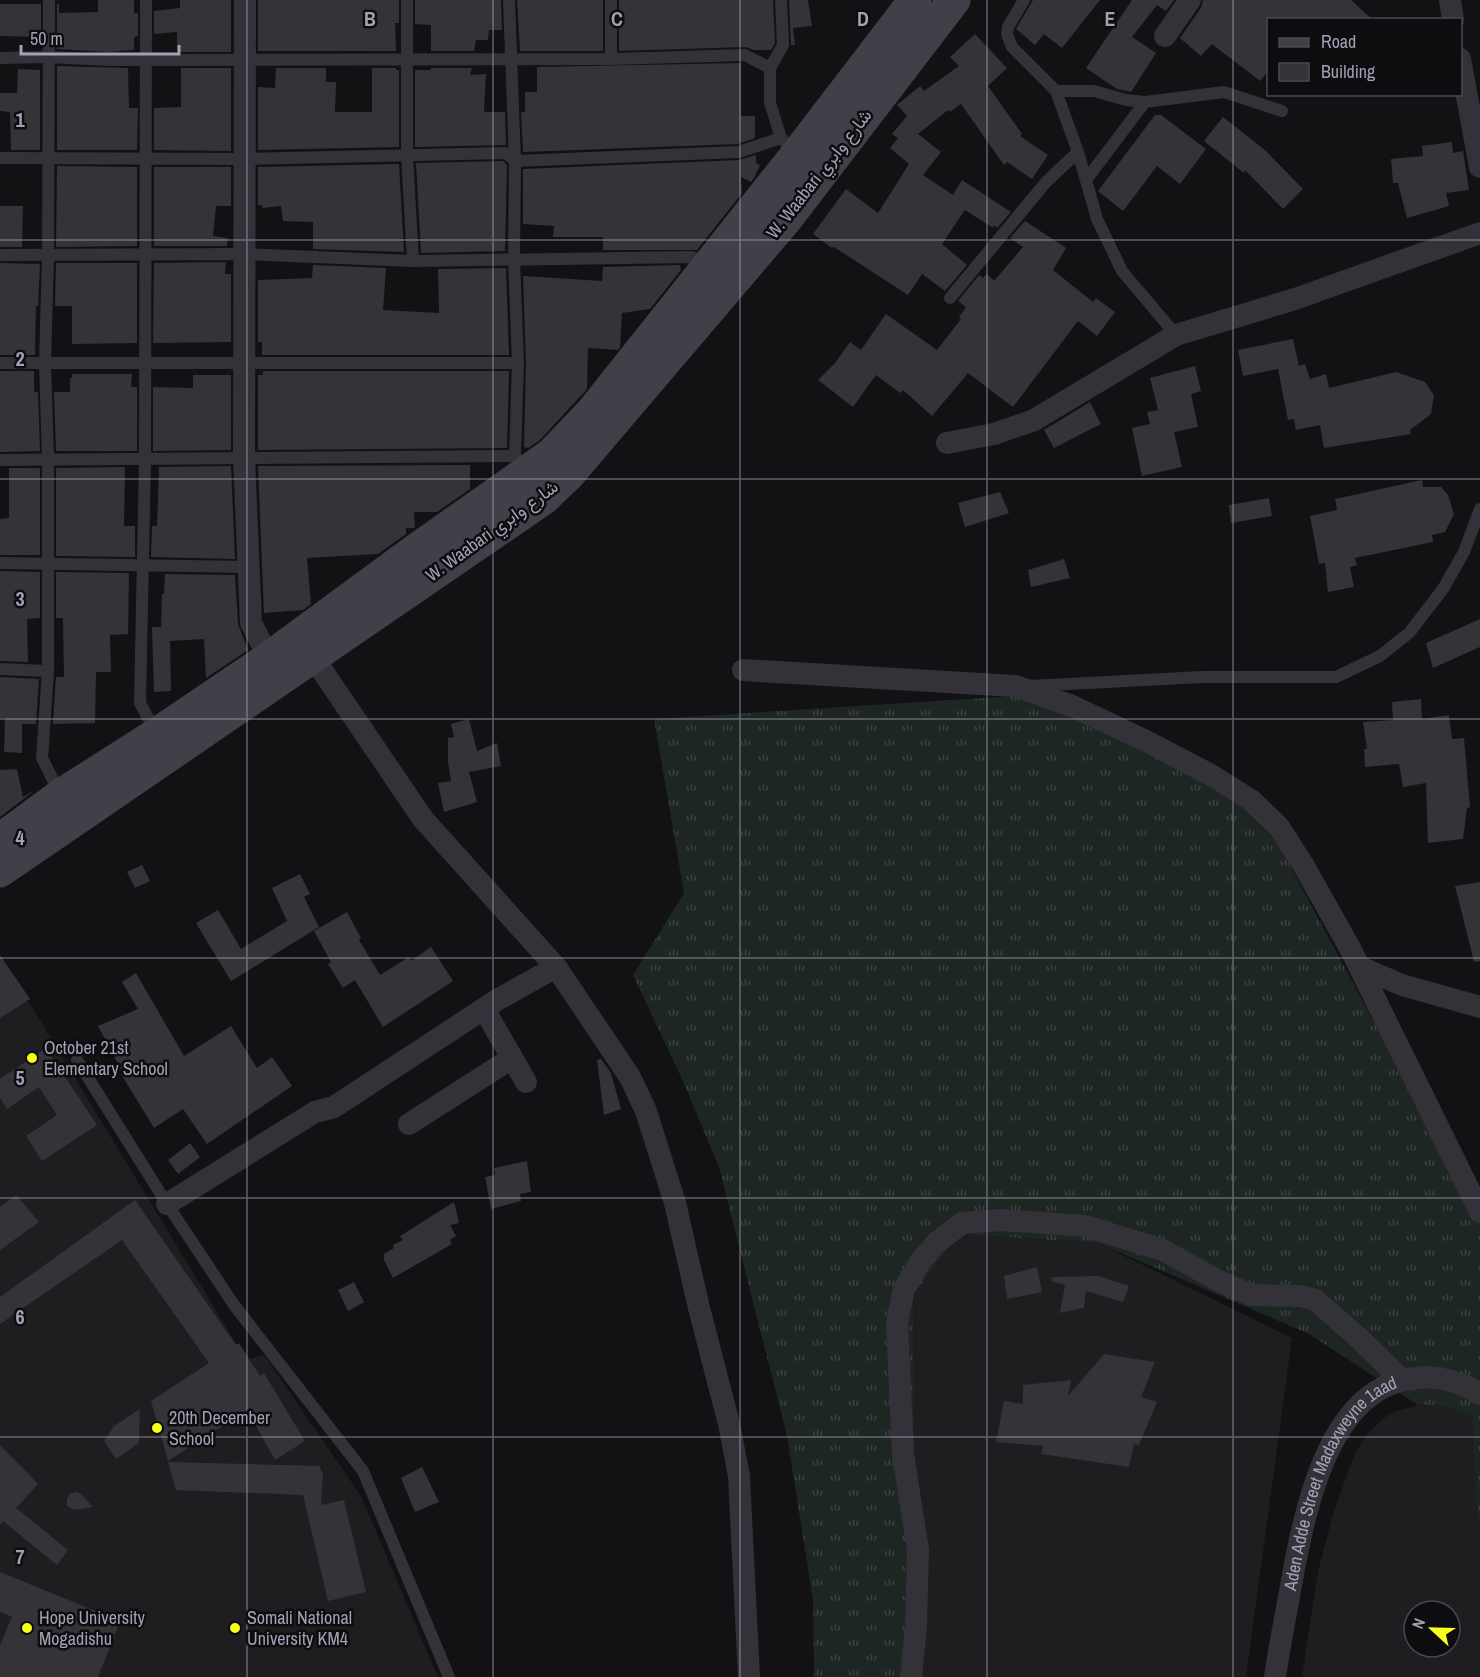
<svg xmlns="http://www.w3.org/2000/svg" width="1480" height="1677" font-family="'Archivo Narrow',Vazirmatn,sans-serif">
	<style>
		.built { fill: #1e1d20; fill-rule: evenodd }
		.grass { fill: url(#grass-tufts) }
		.building { fill: #343338 }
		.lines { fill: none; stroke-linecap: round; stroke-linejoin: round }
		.lane { stroke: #333238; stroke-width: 12 }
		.street { stroke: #333238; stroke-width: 22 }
		.secondary { stroke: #414048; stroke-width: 33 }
		.grid { fill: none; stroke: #a2a1b5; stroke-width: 1.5; stroke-opacity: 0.55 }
		.poi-dot { fill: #f7ff1d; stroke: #0d0c0e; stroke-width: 2 }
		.labels { text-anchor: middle; stroke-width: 5; stroke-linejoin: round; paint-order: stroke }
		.street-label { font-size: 18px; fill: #a2a1b5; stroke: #0d0c0e }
		.poi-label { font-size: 18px; fill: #a2a1b5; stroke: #0d0c0e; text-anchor: start }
		.grid-label { font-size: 20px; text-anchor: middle; font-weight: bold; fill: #a2a1b5; stroke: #0d0c0e; stroke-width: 5; stroke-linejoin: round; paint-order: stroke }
	</style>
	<defs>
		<pattern id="grass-tufts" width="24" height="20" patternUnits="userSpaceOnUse" patternTransform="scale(1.5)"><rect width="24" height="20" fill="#1d2622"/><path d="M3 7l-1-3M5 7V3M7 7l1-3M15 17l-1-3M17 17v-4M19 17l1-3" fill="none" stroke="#3b4240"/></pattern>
	</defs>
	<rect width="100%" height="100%" fill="#121113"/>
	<g class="built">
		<polygon points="0,954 246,1360 264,1355 361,1496 438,1677 0,1677"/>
		<polygon points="959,1234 1098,1243 1292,1338 1246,1677 917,1677 913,1296"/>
		<path d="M1418 1405 1447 1406 1474 1417 1477 1518 1480 1519V1677H1302L1318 1571 1334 1511 1355 1453 1368 1433 1390 1413ZM1414 1611H1450V1647H1414Z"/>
	</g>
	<polygon class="grass" points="1028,695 1260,810 1480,1219 1480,1519 1477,1518 1473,1417 1447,1406 1418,1405 1309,1334 1098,1243 959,1234 913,1296 917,1677 814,1677 813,1600 787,1436 719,1167 682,1079 633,975 684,893 654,719"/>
	<g class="building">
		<polygon points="98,0 134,0 134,13 138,13 138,36 134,37 134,50 107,52 57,49 57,4 59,4 59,13 98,12"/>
		<polygon points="180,0 231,0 231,52 181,52 177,50 177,32 154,34 154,11 180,8"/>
		<polygon points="258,0 399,0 399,23 395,23 396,51 258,51"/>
		<polygon points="415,0 501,0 502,30 489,30 488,40 476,40 474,51 431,51 431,25 415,24"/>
		<polygon points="517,0 603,0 603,51 520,51"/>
		<polygon points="619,0 773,0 775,43 771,50 754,50 745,47 619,51"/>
		<polygon points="789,0 808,0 812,26 793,28 795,45 791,45"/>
		<polygon points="1033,0 1100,0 1062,48 1044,34 1035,45 1016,29"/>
		<polygon points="1132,0 1174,0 1166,11 1157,5 1132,37 1156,53 1131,92 1117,89 1086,68"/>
		<polygon points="1203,0 1351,0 1373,20 1269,20 1269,70 1260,81 1212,44 1201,56 1180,38 1201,8"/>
		<polygon points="0,4 41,4 41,37 0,36"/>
		<polygon points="975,34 1007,68 988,86 1022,134 1020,136 1048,155 1032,179 1007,162 1004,165 961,104 950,112 948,110 918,134 941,152 923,175 953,195 962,180 1011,212 997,228 994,225 993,228 965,210 942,244 967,265 945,291 922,274 908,295 834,247 832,248 813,234 846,189 878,213 909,164 890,148 898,138 892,134 907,116 897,105 920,86 924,91 959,66 950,57"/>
		<polygon points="741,63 741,116 755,116 755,138 738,144 523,152 521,112 525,112 525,92 537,92 537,67"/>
		<polygon points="57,66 128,68 129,108 138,108 137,150 57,150"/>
		<polygon points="181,68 231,68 231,151 154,150 154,108 181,107"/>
		<polygon points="276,68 326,68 326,82 336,82 335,112 372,112 372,68 396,68 396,70 399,70 399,147 258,150 258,87 275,88"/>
		<polygon points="431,68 472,68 470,75 486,74 484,112 505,112 506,145 415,147 415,70 431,70"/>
		<polygon points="18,69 40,70 40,150 11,150 10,112 0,111 0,93 17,93"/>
		<polygon points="1155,115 1161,115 1206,149 1180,184 1157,166 1123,211 1098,191"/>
		<polygon points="1223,117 1265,150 1303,189 1283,209 1245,170 1244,173 1204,141"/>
		<polygon points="1452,142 1453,153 1463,151 1469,190 1446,193 1449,206 1407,218 1398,183 1393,183 1391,159 1423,156 1422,146"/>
		<polygon points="756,155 756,163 760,165 755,176 751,182 741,177 742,193 697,250 603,250 603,237 553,237 554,226 523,224 523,169 739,160"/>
		<polygon points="503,161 507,165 505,251 421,253 416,163"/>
		<polygon points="399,164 404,252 313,249 313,222 283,221 281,206 262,208 262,205 258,205 258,167"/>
		<polygon points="57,166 137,167 137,246 56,247"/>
		<polygon points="154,167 231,167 231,206 216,206 213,236 228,238 227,246 154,246"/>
		<polygon points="0,206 23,206 22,247 0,247"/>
		<polygon points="1025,221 1066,248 1053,270 1093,302 1096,298 1115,312 1097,336 1078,321 1013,407 968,373 932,416 903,390 900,393 876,375 853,407 818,380 835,363 850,342 861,350 886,314 937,350 961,319 959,317 966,307 958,301 979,275 983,278 987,274 994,281 1023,247 1010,238"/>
		<polygon points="226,262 225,274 231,274 231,342 153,343 154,263"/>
		<polygon points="0,263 40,264 38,306 36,306 35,355 0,355"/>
		<polygon points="56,263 137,263 137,343 72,344 72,306 55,306"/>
		<polygon points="313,265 386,268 383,310 439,313 438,269 506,268 509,355 262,355 262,342 258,342 258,280 312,278"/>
		<polygon points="680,265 681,270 650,309 622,313 620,347 618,350 588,348 587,389 540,440 528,448 524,447 526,363 523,276 602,281 603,267"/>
		<polygon points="1293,339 1299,366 1305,364 1310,379 1326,374 1329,388 1396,372 1425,382 1434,395 1431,414 1410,430 1411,434 1324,448 1320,425 1296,430 1294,419 1288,420 1278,369 1243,376 1238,350"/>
		<polygon points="1195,366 1201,391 1191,394 1198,427 1174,432 1182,467 1142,476 1132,428 1150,424 1147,412 1158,410 1150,378"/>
		<polygon points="0,371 34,371 34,392 38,392 40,451 0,452"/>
		<polygon points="263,371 509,371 507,448 258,450 258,375 263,375"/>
		<polygon points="72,374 132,374 131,387 137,387 137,451 56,451 54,392 70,392 70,378 72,378"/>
		<polygon points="193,375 231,375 231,450 153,451 153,387 193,388"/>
		<polygon points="1090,402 1101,424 1054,448 1044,430"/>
		<polygon points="470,465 470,489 437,512 414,512 415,528 406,528 406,534 378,554 307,558 311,604 303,610 264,613 258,466"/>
		<polygon points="231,466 235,559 151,557 152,526 157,526 159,467"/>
		<polygon points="125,467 124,526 135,526 135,557 56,556 56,468"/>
		<polygon points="9,468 40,468 40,555 0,555 0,519 9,518"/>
		<polygon points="1422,480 1423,487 1441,487 1448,495 1454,514 1445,532 1432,535 1433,542 1355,558 1357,565 1350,567 1354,587 1328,592 1325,563 1319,564 1310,516 1337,510 1335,499"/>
		<polygon points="1000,492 1009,513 965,527 958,503"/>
		<polygon points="1269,498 1272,516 1231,523 1229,505"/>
		<polygon points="1064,559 1070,578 1031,587 1028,570"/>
		<polygon points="0,571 40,572 40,618 27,619 28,662 0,661"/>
		<polygon points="56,572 129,573 128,634 110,635 111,672 96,672 95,723 53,724 56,677 64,677 63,618 56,618"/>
		<polygon points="165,574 235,575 238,624 248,650 206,678 204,639 170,641 171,691 154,692 152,627 161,627 162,594 164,594"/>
		<polygon points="1480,619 1480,647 1433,668 1426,643"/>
		<polygon points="0,677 39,679 36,724 22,724 22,753 4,752 5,718 0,718"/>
		<polygon points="1421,699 1422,719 1449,715 1452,739 1464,738 1470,807 1467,808 1463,839 1428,843 1426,783 1403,787 1399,764 1365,767 1364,749 1367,749 1363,722 1393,720 1392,702"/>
		<polygon points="469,719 477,751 497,743 501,766 469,772 477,802 444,812 438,783 451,781 448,762 448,738 454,737 451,724"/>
		<polygon points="17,769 23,797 34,791 0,817 0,770"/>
		<polygon points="142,865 150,881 135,888 127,872"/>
		<polygon points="300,874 310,894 304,897 319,927 231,981 196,923 218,910 241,949 287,921 272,888"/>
		<polygon points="1480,882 1480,961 1474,962 1455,886"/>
		<polygon points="347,912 361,938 359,940 380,975 409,957 411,961 431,947 453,981 383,1027 355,980 343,988 328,964 331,962 314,931"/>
		<polygon points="0,955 30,999 0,1018"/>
		<polygon points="136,973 184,1056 231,1026 257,1068 272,1057 292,1086 207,1144 183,1109 154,1128 121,1074 123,1073 98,1026 138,1009 122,982"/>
		<polygon points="46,1048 97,1125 42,1161 26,1136 57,1115 39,1087 7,1109 0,1098 0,1079"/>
		<polygon points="601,1059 611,1073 621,1109 604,1115 597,1060"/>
		<polygon points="190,1143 200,1157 178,1174 168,1160"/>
		<polygon points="527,1161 531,1192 520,1194 521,1201 491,1209 485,1177 495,1175 494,1168"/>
		<polygon points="16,1195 39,1222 0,1250 0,1207"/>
		<polygon points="135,1200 236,1345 239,1343 260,1376 264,1373 305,1441 275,1460 247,1410 168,1461 151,1401 209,1363 122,1240 0,1324 0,1297"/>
		<polygon points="454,1202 459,1223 450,1225 456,1236 450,1240 452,1244 393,1278 384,1260 384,1254 394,1248 393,1245 403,1240 400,1236"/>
		<polygon points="1037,1267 1042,1292 1007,1299 1004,1276"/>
		<polygon points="1099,1276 1129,1286 1123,1302 1086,1291 1084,1308 1060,1313 1065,1285 1051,1281 1052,1277"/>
		<polygon points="354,1282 364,1302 348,1311 338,1290"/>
		<polygon points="1104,1354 1155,1362 1141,1397 1157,1402 1139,1445 1134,1444 1129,1467 1041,1454 1043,1446 996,1442 1004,1401 1023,1404 1023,1385 1071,1380 1068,1396"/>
		<polygon points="140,1409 139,1443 116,1459 104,1441 114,1426"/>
		<polygon points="0,1445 38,1484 16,1508 68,1550 57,1565 3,1521 0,1525"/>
		<polygon points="168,1462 319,1466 323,1474 321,1505 344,1500 366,1592 328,1601 303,1495 176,1490"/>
		<polygon points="422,1467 439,1502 415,1512 401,1478"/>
		<polygon points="76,1492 81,1494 93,1507 74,1510 67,1506 67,1499 70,1494"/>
		<polygon points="0,1572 120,1621 98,1677 0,1677 0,1645 12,1617 0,1612"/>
	</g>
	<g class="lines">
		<g class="lane">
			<polyline points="49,0 48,256 45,363 48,459 48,671 42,758 60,794"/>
			<polyline points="146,0 145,459 140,703 156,733"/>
			<polyline points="407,0 407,155 413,261"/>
			<polyline points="509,0 515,161 514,259 518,363 515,456 520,462"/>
			<polyline points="781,0 783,45 770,68 770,103 781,138 787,144"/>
			<polyline points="1024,0 1008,27 1007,34 1012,47 1056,91 1078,152 1097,219 1122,271 1176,335"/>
			<polyline points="0,58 49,57 107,60 611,59 745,55 770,68"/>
			<polyline points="611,59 611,0"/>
			<polyline points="1056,91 1094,91 1126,100 1145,102 1224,92 1282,111"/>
			<polyline points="0,158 245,159 506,153 515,161 739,152 781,138"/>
			<polyline points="1086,180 1145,102"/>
			<polyline points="0,255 244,254 413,261 691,257 708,262"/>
			<polyline points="950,298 1046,182 1078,152"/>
			<polyline points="0,363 518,363"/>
			<polyline points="0,460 515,456"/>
			<polyline points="0,563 249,567"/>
			<polyline points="0,669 48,671"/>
			<polyline points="1030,686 1202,677 1336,677 1380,656 1409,633 1443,589 1464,552 1480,509"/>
			<polyline points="77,1060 167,1204 234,1305 363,1471 449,1677"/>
		</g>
		<g class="street">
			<polyline points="245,0 244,458 251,623 269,658"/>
			<polyline points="1450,0 1453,20"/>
			<polyline points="1165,36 1190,0"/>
			<polyline points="1460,59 1480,167"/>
			<polyline points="947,443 994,434 1034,420 1176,335 1295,299 1480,233"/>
			<polyline points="313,657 423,819 556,967 630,1077 646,1111 675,1203 699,1308 729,1424 739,1476 749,1677"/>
			<polyline points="743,670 1015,686 1072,706 1148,742 1211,775 1251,800 1279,827 1305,868 1351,950 1480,1212"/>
			<polyline points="1360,967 1402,985 1480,1007"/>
			<polyline points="484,1009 526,1082"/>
			<polyline points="409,1124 512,1058"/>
			<polyline points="167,1204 315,1112 334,1107 497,1000 556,967"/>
			<polyline points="911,1677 916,1628 918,1550 903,1454 897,1322 904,1289 920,1262 936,1243 962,1223 1001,1220 1085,1226 1163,1250 1219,1281 1251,1295 1299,1296 1314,1299 1361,1340 1401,1379"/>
			<path id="s1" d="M1275 1677C1279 1648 1285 1620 1290 1591 1303 1520 1325 1387 1415 1378 1438 1375 1462 1382 1480 1394"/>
		</g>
		<g class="secondary">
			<polyline points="0,840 61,795 157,734 269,658 413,552 552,454 592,412 797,154 915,0"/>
			<polyline points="0,871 543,499 569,474 787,218 954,0"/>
		</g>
	</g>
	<path class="grid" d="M247 0V1677M493 0V1677M740 0V1677M987 0V1677M1233 0V1677M0 240H1480M0 479H1480M0 719H1480M0 958H1480M0 1198H1480M0 1437H1480"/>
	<g class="poi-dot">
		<circle cx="32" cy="1058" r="6"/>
		<circle cx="157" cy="1428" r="6"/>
		<circle cx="27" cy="1628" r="6"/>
		<circle cx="235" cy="1628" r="6"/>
	</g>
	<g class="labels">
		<g class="street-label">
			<text transform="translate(819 174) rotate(-52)" y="6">W. Waabari شارع وابري</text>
			<text transform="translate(492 531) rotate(-36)" y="6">W. Waabari شارع وابري</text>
			<text dy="6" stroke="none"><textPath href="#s1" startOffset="210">Aden Adde Street Madaxweyne 1aad</textPath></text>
		</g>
		<g class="poi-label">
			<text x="44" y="1054">October 21st<tspan x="44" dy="21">Elementary School</tspan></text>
			<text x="169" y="1424">20th December<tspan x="169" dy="21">School</tspan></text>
			<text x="39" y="1624">Hope University<tspan x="39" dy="21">Mogadishu</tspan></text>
			<text x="247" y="1624">Somali National<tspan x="247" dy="21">University KM4</tspan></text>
		</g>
	</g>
	<g class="grid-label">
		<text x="370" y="26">B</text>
		<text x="617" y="26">C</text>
		<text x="863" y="26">D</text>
		<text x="1110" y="26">E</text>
		<text x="20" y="127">1</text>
		<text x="20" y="366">2</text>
		<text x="20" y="606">3</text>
		<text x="20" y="845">4</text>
		<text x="20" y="1085">5</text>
		<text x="20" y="1324">6</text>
		<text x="20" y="1564">7</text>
	</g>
	<rect x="1267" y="18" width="195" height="78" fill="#0d0c0e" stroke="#494851" stroke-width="1.5"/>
	<rect x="1279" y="38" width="30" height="9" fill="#414048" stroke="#494851" stroke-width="1.5"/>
	<text x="1321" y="48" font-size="18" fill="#a2a1b5">Road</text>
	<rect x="1279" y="63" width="30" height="18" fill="#343338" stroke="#494851" stroke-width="1.5"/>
	<text x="1321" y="78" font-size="18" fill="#a2a1b5">Building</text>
	<g transform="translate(1432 1629) rotate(292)"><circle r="28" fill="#0d0c0e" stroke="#494851" stroke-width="1.5"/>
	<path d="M0-4.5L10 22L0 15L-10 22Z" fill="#f7ff1d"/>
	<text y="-9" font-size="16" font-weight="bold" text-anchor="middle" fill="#a2a1b5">N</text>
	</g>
	<path d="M21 45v9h158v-9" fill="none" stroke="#a2a1b5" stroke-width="3"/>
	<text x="30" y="45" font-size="18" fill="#a2a1b5" stroke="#0d0c0e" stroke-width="4.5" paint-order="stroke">50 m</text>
</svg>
